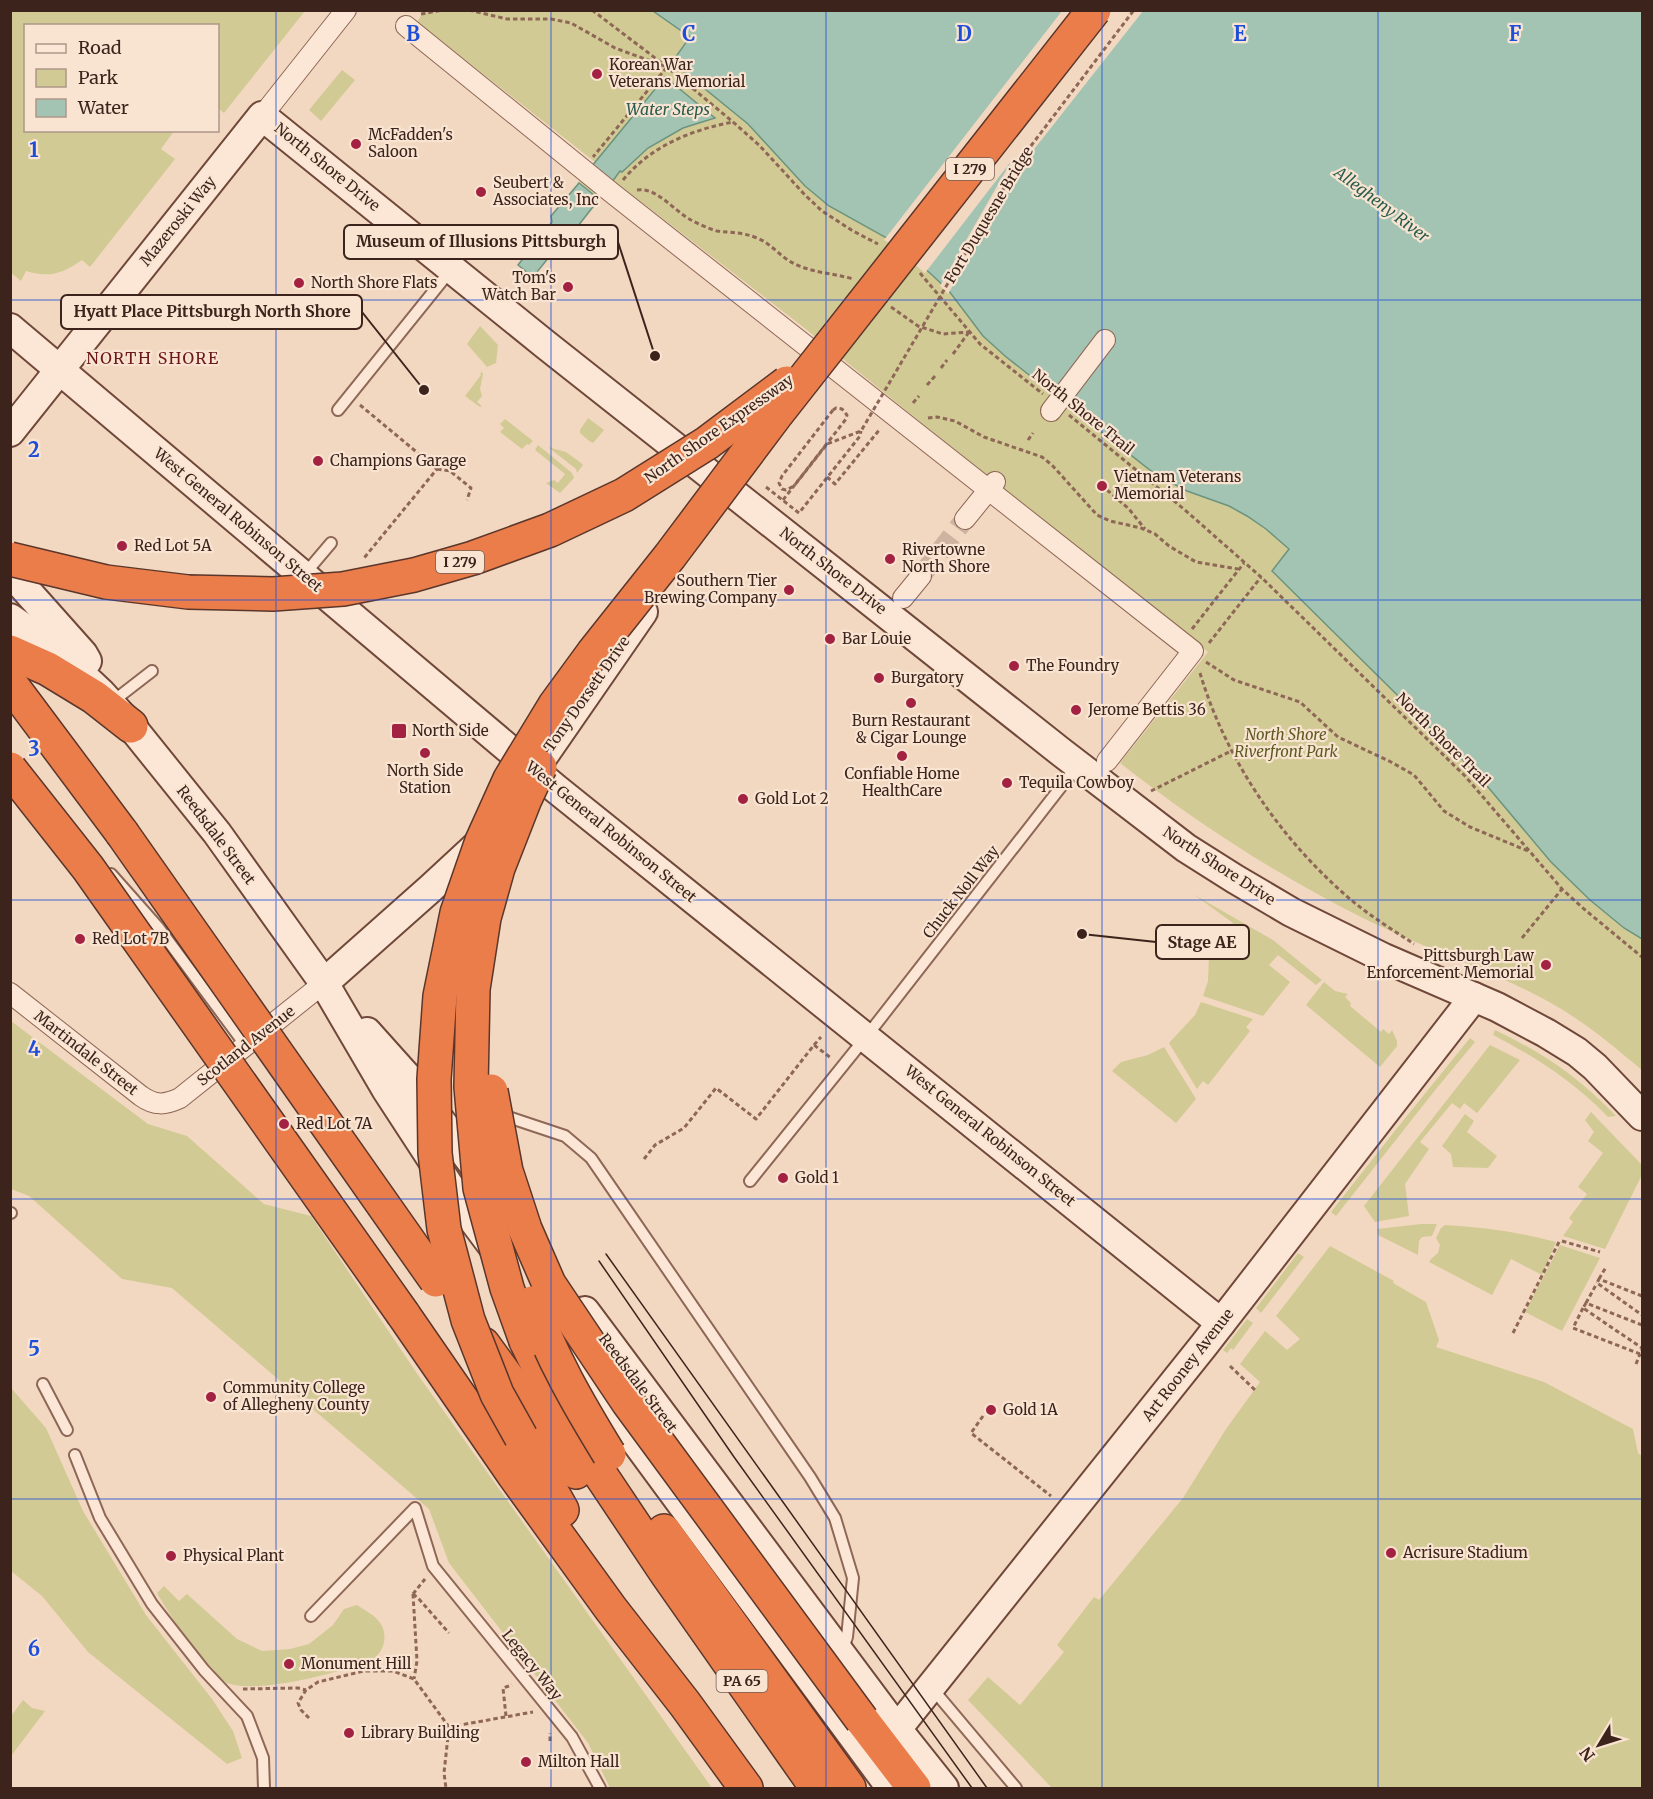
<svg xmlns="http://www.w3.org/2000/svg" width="1653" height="1799" font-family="Merriweather,serif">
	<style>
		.green { fill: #d2ca94 }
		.water { fill: #a4c4b3; stroke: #6a947f; stroke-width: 1.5 }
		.pier { fill: #f2d8c1 }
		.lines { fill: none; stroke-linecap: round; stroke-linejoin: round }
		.street-tunnel { stroke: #ceb4a0; stroke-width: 20; stroke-dasharray: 20 10; stroke-linecap: butt }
		.lane-casing { stroke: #8e6757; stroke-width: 14 }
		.street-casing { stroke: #8e6757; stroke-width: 22 }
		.secondary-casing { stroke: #70483a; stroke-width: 32 }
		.highway-casing { stroke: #5b362b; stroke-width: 36 }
		.path { stroke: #8e6757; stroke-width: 3; stroke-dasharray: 4.5 3; stroke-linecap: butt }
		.lane { stroke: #fce7d6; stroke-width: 10 }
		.street { stroke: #fce7d6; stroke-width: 20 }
		.secondary { stroke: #fce7d6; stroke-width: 28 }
		.highway { stroke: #ea7d4a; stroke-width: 33 }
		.tram { stroke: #3c241c; stroke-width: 1.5 }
		.highway-bridge-casing { stroke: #5b362b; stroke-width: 36; stroke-linecap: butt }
		.path-bridge { stroke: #8e6757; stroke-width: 3; stroke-dasharray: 4.5 3; stroke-linecap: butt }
		.highway-bridge { stroke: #ea7d4a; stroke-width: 33 }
		.grid { fill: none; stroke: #1d4ed8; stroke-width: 1.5; stroke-opacity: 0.55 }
		.poi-dot { fill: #a32141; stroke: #f9e4d2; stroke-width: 2 }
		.labels { text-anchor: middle; stroke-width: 4.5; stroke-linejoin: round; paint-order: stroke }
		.shield { fill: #f9e4d2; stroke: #755e53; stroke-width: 1.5 }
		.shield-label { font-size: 14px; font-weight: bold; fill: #3c241c }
		.poi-label { font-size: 15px; fill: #3c241c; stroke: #f9e4d2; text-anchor: start }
		.street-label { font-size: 15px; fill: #3c241c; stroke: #f9e4d2 }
		.park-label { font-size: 15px; font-style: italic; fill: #5a5b21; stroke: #f9e4d2 }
		.water-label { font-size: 16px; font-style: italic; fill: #2a5d4e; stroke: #f9e4d2 }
		.neighbourhood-label { font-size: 16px; letter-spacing: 1.5px; fill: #6d181a; stroke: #f9e4d2 }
		.grid-label { font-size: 20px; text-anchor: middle; font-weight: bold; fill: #1d4ed8; stroke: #f9e4d2; stroke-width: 4.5; stroke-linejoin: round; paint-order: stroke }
		.leader { fill: none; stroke: #3c241c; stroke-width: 2 }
		.callout-dot { fill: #3c241c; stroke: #f9e4d2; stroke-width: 2 }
		.callout { fill: #f9e4d2; stroke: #3c241c; stroke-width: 2 }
		.callout-label { font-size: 16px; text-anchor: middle; font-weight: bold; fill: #3c241c }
	</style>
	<rect width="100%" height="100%" fill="#f2d8c1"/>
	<g class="green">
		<path d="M10 11 11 10 305 11 224 113 218 108V26H26V130L174 131 161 149 175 159 90 267 82 260C62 274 49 278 26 271L21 281 10 272Z"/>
		<path d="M424 11H653L690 37 673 62 748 124 805 186 829 206 894 242 931 274 949 291 983 336 1005 356 1070 406 1187 491 1229 506 1247 516 1266 529 1289 549 1272 571 1477 774 1551 862 1590 900 1624 928 1642 939V1070C1613 1046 1585 1022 1551 1003 1493 971 1429 950 1369 921 1280 877 1198 824 1120 763L1208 652 923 424 807 330 622 187 612 182 571 235H566L533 277 518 265 552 222 551 216 595 162 417 22Z"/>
		<polygon points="342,70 355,80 321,121 309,110"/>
		<polygon points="480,326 498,345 496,363 487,367 467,344"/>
		<polygon points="480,373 482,372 483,374 480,389 482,396 477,402 482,406 480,407 465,396 481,375"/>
		<polygon points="588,418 604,430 593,443 589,441 580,433 580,430"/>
		<polygon points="505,419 533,441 529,445 527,444 522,449 500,432 504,428 500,424"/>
		<polygon points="538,445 572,473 574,478 560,493 546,483 554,480 558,483 565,474 535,450"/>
		<polygon points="548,447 566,452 581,463 583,465 577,473 576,469"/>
		<polygon points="1193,894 1273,940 1322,980 1316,985 1278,955 1269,965 1290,982 1263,1016 1203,996 1208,981 1209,953 1233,923"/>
		<polygon points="1324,982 1335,991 1348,994 1345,997 1351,1003 1350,1006 1381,1032 1383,1029 1389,1034 1392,1030 1397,1041 1397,1046 1380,1067 1306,1005"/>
		<polygon points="1201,1002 1253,1019 1246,1027 1250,1031 1208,1085 1203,1081 1197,1089 1169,1043 1195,1015"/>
		<polygon points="11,1021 148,1124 187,1136 264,1204 311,1216 418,1375 712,1788 610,1788 588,1743 449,1563 429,1509 172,1288 122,1279 29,1196 11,1189"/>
		<path d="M1495 1030C1545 1054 1577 1076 1616 1116L1608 1117C1573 1081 1537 1058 1493 1035Z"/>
		<polygon points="1470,1038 1475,1042 1436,1089 1336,1216 1331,1212 1394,1132"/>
		<polygon points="1490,1045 1520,1060 1477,1113 1464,1103 1460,1109 1452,1103 1420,1142 1429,1149 1405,1184 1409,1216 1375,1222 1364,1206"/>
		<polygon points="1164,1047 1196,1099 1176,1123 1112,1071 1121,1062 1148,1055"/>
		<polygon points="1591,1112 1642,1165 1642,1175 1605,1249 1563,1236 1573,1222 1569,1218 1587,1194 1578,1187 1603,1153 1588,1141 1594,1132 1585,1120"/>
		<polygon points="1465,1114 1474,1121 1467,1132 1497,1156 1488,1168 1453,1167 1451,1154 1442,1146"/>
		<polygon points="1421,1224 1437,1224 1432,1236 1422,1237 1419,1241 1418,1255 1378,1235 1377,1229"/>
		<path d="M1445 1225C1483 1227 1519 1232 1556 1242L1542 1275 1511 1259 1492 1295 1429 1262 1431 1259 1438 1253 1440 1245 1436 1238 1441 1228Z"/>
		<polygon points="1560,1245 1600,1258 1562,1331 1525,1312"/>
		<polygon points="1330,1246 1394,1281 1393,1283 1426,1302 1439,1340 1436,1347 1544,1382 1633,1429 1638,1453 1642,1456 1642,1788 1052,1788 968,1700 988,1677 1020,1705 1064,1652 1057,1645 1094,1597 1099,1600 1183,1498 1226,1429 1260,1382 1240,1364 1265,1331 1287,1350 1300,1339 1276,1316"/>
		<polygon points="1298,1253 1304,1257 1261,1313 1256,1308"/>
		<polygon points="1247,1319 1253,1323 1233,1350 1231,1348 1227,1353 1223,1350"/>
		<polygon points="11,1388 46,1428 83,1511 146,1615 212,1699 233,1731 242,1758 227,1764 88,1652 42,1596 11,1571"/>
		<path d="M164 1586 179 1601 187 1594 237 1639 262 1651 290 1649 309 1644 333 1625 344 1609 357 1605C366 1611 377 1616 382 1626 388 1639 383 1654 370 1661 358 1667 343 1670 331 1673 305 1680 252 1692 227 1683 222 1681 217 1674 214 1670 191 1647 173 1621 157 1593Z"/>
		<polygon points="23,1700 32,1708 45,1711 11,1756 11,1716"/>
	</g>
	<g class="water">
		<polygon points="653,11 1642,11 1642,939 1624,928 1590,900 1551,862 1477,774 1272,571 1289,549 1266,529 1247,516 1229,506 1187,491 1155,474 1005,356 983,336 949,291 931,274 894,242 829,206 805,186 748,124 672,62 690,37"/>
		<polygon points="665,77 715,118 683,128 648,148 622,172 620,171 612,182 592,166"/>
		<polygon points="579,183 599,199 571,235 566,236 533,277 518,265 552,222 551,216"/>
	</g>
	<polygon class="pier" points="1062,11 1143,11 1024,162 948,294 940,286 1012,160 925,273 892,245 884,240"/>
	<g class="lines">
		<polyline class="street-tunnel" points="921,576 965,519"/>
		<defs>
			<g id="lane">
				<polyline points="338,410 450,271"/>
				<polyline points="303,576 331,543"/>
				<polyline points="112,702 152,671"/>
				<polyline points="111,874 158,927 246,1046"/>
				<polyline points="511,1118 565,1136 591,1158 810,1477 835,1518 853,1578 847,1637 842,1651"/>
				<polyline points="750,1181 866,1037 1078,765"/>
				<polyline points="10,1213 11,1213"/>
				<polyline points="43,1384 67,1430"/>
				<polyline points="75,1455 100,1518 152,1604 204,1670 247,1716 263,1758 264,1788"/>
				<polyline points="311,1616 415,1508 433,1566 572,1737 600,1788"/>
				<polyline points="931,1687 1016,1788"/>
			</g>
			<g id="street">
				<polyline points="406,26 612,193 1193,651 1107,761"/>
				<polyline points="262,116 346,10"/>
				<polyline points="1051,411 1105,340"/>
				<polyline points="965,519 995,482"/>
				<polyline points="903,598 921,576"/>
				<path d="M10 993 141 1096C155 1106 165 1105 180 1098L324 983"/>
			</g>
			<g id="secondary">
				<polyline points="10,328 555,788 1221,1323"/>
				<polyline points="10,432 262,116 546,345 1061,752 1186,848 1235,879 1291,912 1384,958 1497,1007 1546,1033 1577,1052 1595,1067 1642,1116"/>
				<polyline points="10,572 83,654 87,661"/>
				<polyline points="10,618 54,649 101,693 131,726 217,833 324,983 386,1089 461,1204 494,1248"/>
				<polyline points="524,784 643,612"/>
				<polyline points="324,983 431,888 485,838"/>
				<polyline points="367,1032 410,1080 482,1176"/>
				<polyline points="585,1311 897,1729 944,1788"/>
				<polyline points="549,1324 891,1788"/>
				<polyline points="897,1729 1204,1345 1474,997"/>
			</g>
			<g id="highway">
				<polyline points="10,652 48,669 94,697 131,726"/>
				<polyline points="10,683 122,833"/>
				<polyline points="403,1314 514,1475 611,1609 685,1704 746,1788"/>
				<polyline points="526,1341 554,1398 588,1456 667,1574 817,1788"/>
				<polyline points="483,1344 576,1472"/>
				<polyline points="521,1437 562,1510"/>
				<polyline points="664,1531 849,1788"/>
				<polyline points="862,1720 914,1788"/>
			</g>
		</defs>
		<use href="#lane" class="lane-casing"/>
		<use href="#street" class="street-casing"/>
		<use href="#secondary" class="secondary-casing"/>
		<use href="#highway" class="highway-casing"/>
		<g class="path">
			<polyline points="469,10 507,19 551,19 571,23 615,48 667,67 593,157"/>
			<polyline points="592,10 667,67 733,122 759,145 805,195 822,211 853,231 878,244"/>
			<polyline points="421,14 443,10"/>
			<path d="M623 180C651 146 691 130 733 122"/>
			<path d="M637 190C657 187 674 211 691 220 699 224 709 229 717 231 732 233 742 232 757 238 771 243 781 258 795 264 813 273 833 273 853 279"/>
			<polyline points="542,234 557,246"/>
			<polyline points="920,273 980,344 1043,394"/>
			<polyline points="891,307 918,326 943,334 969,332"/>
			<polyline points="953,354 969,332"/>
			<polyline points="941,368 947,360"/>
			<polyline points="927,385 935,376"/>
			<polyline points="913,403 919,396"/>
			<polyline points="360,405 437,469 364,558"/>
			<polyline points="1069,415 1185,510 1261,577 1465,776 1562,889 1584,909 1642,957"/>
			<polyline points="928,418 937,417 955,421 984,437 1042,457 1052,465 1097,515 1110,521 1141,528 1155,534 1169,546 1196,562 1238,569"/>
			<polyline points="1028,440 1033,433"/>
			<polyline points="437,469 450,471 471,488 467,500"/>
			<polyline points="827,477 835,484 880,429"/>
			<polyline points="766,487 799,513 860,436 861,431"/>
			<polyline points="1107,490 1129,509 1145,529"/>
			<polyline points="783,500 846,419 847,415 842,409 836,408 833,410"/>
			<polyline points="1192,629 1244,563"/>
			<polyline points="1209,643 1261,577"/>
			<polyline points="1206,662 1234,680 1300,702 1338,737 1391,762 1414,775 1444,811 1470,827 1528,851"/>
			<path d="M1200 673C1226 760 1281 840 1350 899 1370 916 1393 930 1414 944"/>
			<polyline points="1151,791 1231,751"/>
			<polyline points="1522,938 1562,889"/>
			<polyline points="814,1045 821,1037"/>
			<polyline points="644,1159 655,1145 684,1128 716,1088 756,1119 814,1045 831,1058"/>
			<polyline points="1562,1241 1600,1252"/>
			<polyline points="1599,1279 1606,1267"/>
			<polyline points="1642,1296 1599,1279 1597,1283 1642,1315"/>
			<polyline points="1586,1303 1597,1283"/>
			<polyline points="1583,1308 1573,1328 1640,1354 1642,1350"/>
			<polyline points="1642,1325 1586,1303 1583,1308 1642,1348"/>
			<polyline points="1513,1333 1560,1240"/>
			<polyline points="1636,1364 1640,1354"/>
			<polyline points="1230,1366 1255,1390"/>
			<polyline points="983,1416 971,1433 1051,1496"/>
			<polyline points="413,1594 417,1661 414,1679"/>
			<polyline points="413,1594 418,1598 449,1633"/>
			<polyline points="413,1594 425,1579"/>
			<polyline points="243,1689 298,1688 306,1690"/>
			<polyline points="506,1716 503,1688 512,1685"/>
			<polyline points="309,1718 301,1710 298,1703 306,1690 318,1682 364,1671 393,1671 414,1679 449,1727 444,1773 446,1788"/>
			<polyline points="449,1727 533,1712"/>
			<polyline points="550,1741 550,1733"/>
		</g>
		<use href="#lane" class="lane"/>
		<use href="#street" class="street"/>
		<use href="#secondary" class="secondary"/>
		<use href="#highway" class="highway"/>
		<g class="tram">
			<polyline points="606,1254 987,1788"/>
			<polyline points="599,1261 734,1457 972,1788"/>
		</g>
		<defs>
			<g id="highway-bridge">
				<polyline points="10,559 106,582 188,592 273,594 343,589 414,575 473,558 550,530 624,495 707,443 787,383"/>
				<polyline points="10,769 88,868 403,1314"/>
				<polyline points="122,833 436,1280"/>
				<polyline points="491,1091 506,1171 525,1229 549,1284 628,1402 862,1720"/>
				<path d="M532 1303C551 1357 579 1405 609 1454"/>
				<polyline points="526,1341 507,1288 480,1188 471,1087 473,989 484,918 498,868 525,799 540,767"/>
				<polyline points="521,1437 497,1394 468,1320 444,1229 435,1153 434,1079 440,996 457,913 482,841 510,779 555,705 593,653 670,556 775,416 1094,10"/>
			</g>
		</defs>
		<use href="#highway-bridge" class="highway-bridge-casing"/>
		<polyline class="path-bridge" points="833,410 782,476 779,483 782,489 786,490 794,486 827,444 861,431 1021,159 1134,10"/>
		<use href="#highway-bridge" class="highway-bridge"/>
	</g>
	<path class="grid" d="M276 10V1788M551 10V1788M826 10V1788M1102 10V1788M1378 10V1788M10 300H1642M10 600H1642M10 900H1642M10 1199H1642M10 1499H1642"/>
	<g class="poi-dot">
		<circle cx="597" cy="74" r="6"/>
		<circle cx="356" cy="144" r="6"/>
		<circle cx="481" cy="192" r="6"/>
		<circle cx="299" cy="283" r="6"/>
		<circle cx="568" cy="287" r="6"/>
		<circle cx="318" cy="461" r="6"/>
		<circle cx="1102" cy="486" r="6"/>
		<circle cx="122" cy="546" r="6"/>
		<circle cx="890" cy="559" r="6"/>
		<circle cx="789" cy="590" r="6"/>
		<circle cx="830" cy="639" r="6"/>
		<circle cx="1014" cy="666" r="6"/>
		<circle cx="879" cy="678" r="6"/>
		<circle cx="911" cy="703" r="6"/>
		<circle cx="1076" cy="710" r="6"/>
		<rect x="391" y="723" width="16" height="16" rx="3"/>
		<circle cx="425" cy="753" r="6"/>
		<circle cx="902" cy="756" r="6"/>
		<circle cx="1007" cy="783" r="6"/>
		<circle cx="743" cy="799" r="6"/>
		<circle cx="80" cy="939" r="6"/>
		<circle cx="1546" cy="965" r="6"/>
		<circle cx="284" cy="1124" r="6"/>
		<circle cx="783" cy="1178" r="6"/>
		<circle cx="211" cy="1397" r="6"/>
		<circle cx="991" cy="1410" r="6"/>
		<circle cx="1391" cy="1553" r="6"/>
		<circle cx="171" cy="1556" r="6"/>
		<circle cx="289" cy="1664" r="6"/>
		<circle cx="349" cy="1733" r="6"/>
		<circle cx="526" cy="1762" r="6"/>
	</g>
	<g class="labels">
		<g class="shield">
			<rect x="946" y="158" width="48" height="22" rx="4.5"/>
			<rect x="436" y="551" width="48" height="22" rx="4.5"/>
			<rect x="716.5" y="1670" width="51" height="22" rx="4.5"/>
		</g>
		<g class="shield-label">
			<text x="970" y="174">I 279</text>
			<text x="460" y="567">I 279</text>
			<text x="742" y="1686">PA 65</text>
		</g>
		<g class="poi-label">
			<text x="609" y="70">Korean War<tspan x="609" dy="17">Veterans Memorial</tspan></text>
			<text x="368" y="140">McFadden's<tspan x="368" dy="17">Saloon</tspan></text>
			<text x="493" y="188">Seubert &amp;<tspan x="493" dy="17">Associates, Inc</tspan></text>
			<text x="556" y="283" text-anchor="end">Tom's<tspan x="556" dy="17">Watch Bar</tspan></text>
			<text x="311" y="288">North Shore Flats</text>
			<text x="330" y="466">Champions Garage</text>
			<text x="1114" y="482">Vietnam Veterans<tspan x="1114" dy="17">Memorial</tspan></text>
			<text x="134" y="551">Red Lot 5A</text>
			<text x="902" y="555">Rivertowne<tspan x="902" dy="17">North Shore</tspan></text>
			<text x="777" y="586" text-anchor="end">Southern Tier<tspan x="777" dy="17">Brewing Company</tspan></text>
			<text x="842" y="644">Bar Louie</text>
			<text x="1026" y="671">The Foundry</text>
			<text x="891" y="683">Burgatory</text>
			<text x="1088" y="715">Jerome Bettis 36</text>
			<text x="911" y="726" text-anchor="middle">Burn Restaurant<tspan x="911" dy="17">&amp; Cigar Lounge</tspan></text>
			<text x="412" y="736">North Side</text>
			<text x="425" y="776" text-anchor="middle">North Side<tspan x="425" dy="17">Station</tspan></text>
			<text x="902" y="779" text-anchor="middle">Confiable Home<tspan x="902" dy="17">HealthCare</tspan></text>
			<text x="1019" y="788">Tequila Cowboy</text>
			<text x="755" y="804">Gold Lot 2</text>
			<text x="92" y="944">Red Lot 7B</text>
			<text x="1534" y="961" text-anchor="end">Pittsburgh Law<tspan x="1534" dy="17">Enforcement Memorial</tspan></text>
			<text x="296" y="1129">Red Lot 7A</text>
			<text x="795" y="1183">Gold 1</text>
			<text x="223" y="1393">Community College<tspan x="223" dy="17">of Allegheny County</tspan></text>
			<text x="1003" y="1415">Gold 1A</text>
			<text x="1403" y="1558">Acrisure Stadium</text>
			<text x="183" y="1561">Physical Plant</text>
			<text x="301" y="1669">Monument Hill</text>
			<text x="361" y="1738">Library Building</text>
			<text x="538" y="1767">Milton Hall</text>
		</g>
		<g class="street-label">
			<text transform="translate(327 167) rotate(39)" y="5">North Shore Drive</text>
			<text transform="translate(989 215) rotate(-59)" y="5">Fort Duquesne Bridge</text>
			<text transform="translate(178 221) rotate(-51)" y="5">Mazeroski Way</text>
			<text transform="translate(1083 412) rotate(39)" y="5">North Shore Trail</text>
			<text transform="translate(719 429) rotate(-35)" y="5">North Shore Expressway</text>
			<text transform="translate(238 520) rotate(40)" y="5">West General Robinson Street</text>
			<text transform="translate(833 571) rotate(38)" y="5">North Shore Drive</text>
			<text transform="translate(587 694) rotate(-55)" y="5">Tony Dorsett Drive</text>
			<text transform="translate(1443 740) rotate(45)" y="5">North Shore Trail</text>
			<text transform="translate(611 832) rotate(39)" y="5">West General Robinson Street</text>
			<text transform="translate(216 835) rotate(53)" y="5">Reedsdale Street</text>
			<text transform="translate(1219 866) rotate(33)" y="5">North Shore Drive</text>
			<text transform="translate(961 892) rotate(-52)" y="5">Chuck Noll Way</text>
			<text transform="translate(246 1046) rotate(-38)" y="5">Scotland Avenue</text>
			<text transform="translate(86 1053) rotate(38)" y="5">Martindale Street</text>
			<text transform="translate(990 1136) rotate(39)" y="5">West General Robinson Street</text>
			<text transform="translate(1188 1365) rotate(-52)" y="5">Art Rooney Avenue</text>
			<text transform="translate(638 1383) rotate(53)" y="5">Reedsdale Street</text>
			<text transform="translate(532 1665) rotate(51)" y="5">Legacy Way</text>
		</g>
		<g class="park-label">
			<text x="1286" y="740">North Shore<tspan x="1286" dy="17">Riverfront Park</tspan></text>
		</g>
		<g class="water-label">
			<text x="668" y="115">Water Steps</text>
			<text transform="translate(1382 204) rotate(37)" y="6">Allegheny River</text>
		</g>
		<g class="neighbourhood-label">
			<text x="153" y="364">NORTH SHORE</text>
		</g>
	</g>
	<g class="grid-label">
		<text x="413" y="41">B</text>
		<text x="689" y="41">C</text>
		<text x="964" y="41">D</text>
		<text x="1240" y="41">E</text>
		<text x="1515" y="41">F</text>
		<text x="34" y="157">1</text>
		<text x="34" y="457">2</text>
		<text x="34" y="756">3</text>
		<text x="34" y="1056">4</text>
		<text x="34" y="1356">5</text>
		<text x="34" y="1656">6</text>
	</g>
	<path class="leader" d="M655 356L618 242M424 390L362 312M1082 934L1156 942"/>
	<g class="callout-dot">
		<circle cx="655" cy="356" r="6"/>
		<circle cx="424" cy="390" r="6"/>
		<circle cx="1082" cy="934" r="6"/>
	</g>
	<g class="callout">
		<rect x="344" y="225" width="274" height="34" rx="6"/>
		<rect x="61" y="295" width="301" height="34" rx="6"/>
		<rect x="1156" y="925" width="93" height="34" rx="6"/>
	</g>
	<g class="callout-label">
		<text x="481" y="247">Museum of Illusions Pittsburgh</text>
		<text x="212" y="317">Hyatt Place Pittsburgh North Shore</text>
		<text x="1202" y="948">Stage AE</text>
	</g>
	<rect width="1653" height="1799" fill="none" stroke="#3c241c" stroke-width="24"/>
	<rect x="24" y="24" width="195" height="108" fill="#f9e4d2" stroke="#ad9789" stroke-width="1.5"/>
	<rect x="36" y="44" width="30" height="9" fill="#fce7d6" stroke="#ad9789" stroke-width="1.5"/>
	<text x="78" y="54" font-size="18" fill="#3c241c">Road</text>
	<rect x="36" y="69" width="30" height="18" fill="#d2ca94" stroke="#ad9789" stroke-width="1.5"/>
	<text x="78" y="84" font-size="18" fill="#3c241c">Park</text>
	<rect x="36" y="99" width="30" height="18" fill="#a4c4b3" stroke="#ad9789" stroke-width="1.5"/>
	<text x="78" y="114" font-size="18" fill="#3c241c">Water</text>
	<g transform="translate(1599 1745) rotate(232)" stroke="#f9e4d2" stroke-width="4.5" paint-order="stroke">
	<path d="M0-4.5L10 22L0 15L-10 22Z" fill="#3c241c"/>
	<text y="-9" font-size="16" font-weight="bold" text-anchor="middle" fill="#3c241c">N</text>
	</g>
</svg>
